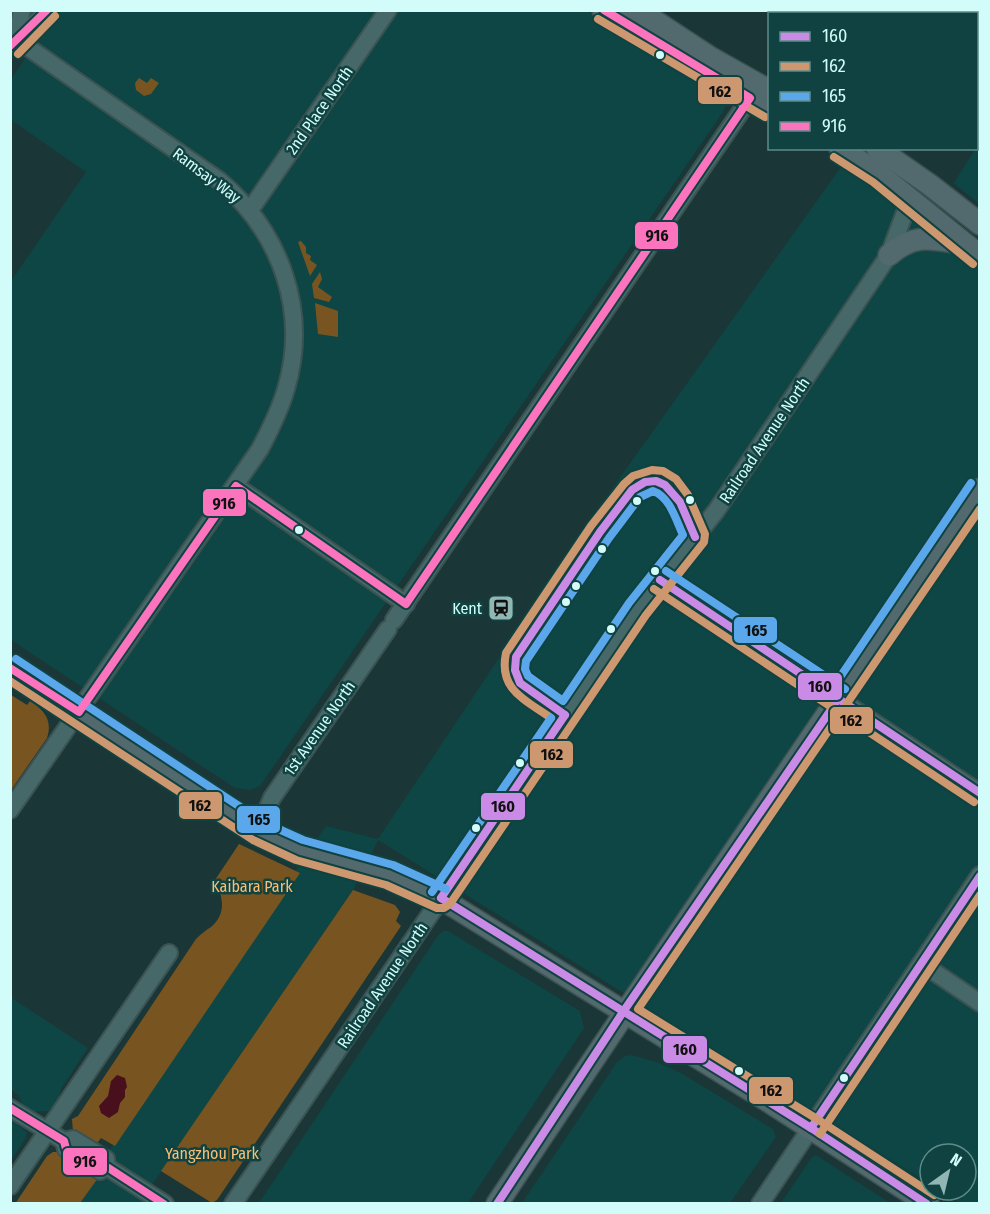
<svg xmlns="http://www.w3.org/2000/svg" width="990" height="1214" font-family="'Fira Sans Condensed',sans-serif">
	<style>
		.built { fill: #0d4644 }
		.green { fill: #785520 }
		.water { fill: #480f1d }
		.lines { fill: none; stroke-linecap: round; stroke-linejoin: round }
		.minor-casing { stroke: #3b5252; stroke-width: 20 }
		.major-casing { stroke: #3b5252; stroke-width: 24 }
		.minor { stroke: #476868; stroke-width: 16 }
		.major { stroke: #52696e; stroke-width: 21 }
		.bus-1-casing { stroke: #0f4240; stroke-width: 12 }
		.bus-2-casing { stroke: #0f4240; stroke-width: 12 }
		.bus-3-casing { stroke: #0f4240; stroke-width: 12 }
		.bus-4-casing { stroke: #0f4240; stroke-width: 12 }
		.bus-1 { stroke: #ca8be6; stroke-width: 8 }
		.bus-2 { stroke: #cd976f; stroke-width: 8 }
		.bus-3 { stroke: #5aa8eb; stroke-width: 8 }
		.bus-4 { stroke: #fc73be; stroke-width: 8 }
		.bus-dot { fill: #d1fcf9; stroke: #0f4240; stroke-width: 2 }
		.labels { text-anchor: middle; stroke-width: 5; stroke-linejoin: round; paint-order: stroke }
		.street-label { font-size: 16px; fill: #d1fcf9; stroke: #0f4240 }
		.poi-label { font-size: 16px; fill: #d1fcf9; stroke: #0f4240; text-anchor: end }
		.park-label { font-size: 16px; fill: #fabf76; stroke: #0f4240 }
		.line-badge { stroke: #0f4240; stroke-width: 2 }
		.pale-badge-label { font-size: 16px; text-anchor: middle; font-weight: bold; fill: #111 }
	</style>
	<rect width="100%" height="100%" fill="#1b3636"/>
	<g class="built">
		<polygon points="58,10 587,11 716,86 724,96 726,103 723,112 260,786 250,790 235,788 11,640 11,281 86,172 11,120 11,79"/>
		<polygon points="979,143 980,204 979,204 954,183"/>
		<polygon points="853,150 979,244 979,1203 961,1203 940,1190 966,1190 966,1154 930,1154 930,1184 378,840 353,890 147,1192 165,1203 73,1204 326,826 378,839 616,483"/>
		<polygon points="444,931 448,931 580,1011 584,1028 468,1203 259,1203 439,934"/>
		<polygon points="10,997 88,1048 62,1087 57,1103 48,1111 32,1112 24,1108 19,1096 11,1089"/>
		<polygon points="631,1055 657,1062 681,1073 773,1129 776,1137 730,1203 522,1203 617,1062 625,1056"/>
		<polygon points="11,1119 27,1132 25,1139 11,1160"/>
		<polygon points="816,1155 859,1183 890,1203 781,1203 812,1157"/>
	</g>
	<g class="green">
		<polygon points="139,78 147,83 151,78 159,83 151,94 144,96 136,90 135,83"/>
		<polygon points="301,241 306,247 306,253 311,256 310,260 317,265 310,276 298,242"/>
		<polygon points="320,272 322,279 318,287 332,297 329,302 314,298 312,284"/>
		<polygon points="315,303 338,311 338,337 318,334"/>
		<path d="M11 695 27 705 30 701C44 710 53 720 47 738L11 790Z"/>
		<path d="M239 844 300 873 115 1146 101 1138 98 1142 83 1141 73 1132 72 1119 78 1116 196 939C201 934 205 931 211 927 227 913 223 897 215 880Z"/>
		<polygon points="353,890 395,905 400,912 396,921 401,926 217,1200 212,1203 161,1171"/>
		<polygon points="53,1152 57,1152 98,1178 80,1203 15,1204 47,1156"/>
	</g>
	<polygon class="water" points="117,1075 125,1078 127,1087 125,1090 125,1097 120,1103 118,1112 109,1118 101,1113 99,1106 108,1096 111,1081"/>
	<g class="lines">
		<defs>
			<g id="minor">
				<polyline points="830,14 832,10"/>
				<polyline points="16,39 22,10"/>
				<path d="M11 46C21 32 37 25 47 10"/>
				<polyline points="250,210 388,10"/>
				<polyline points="236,486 406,604"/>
				<polyline points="660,580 980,793"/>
				<polyline points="394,620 750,98"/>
				<path d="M10 810 260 449C270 430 280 410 286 389 309 311 281 233 220 181L16 39"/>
				<polyline points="258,831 272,798 388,629"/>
				<polyline points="921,963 980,1003"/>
				<polyline points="10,1108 64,1141 66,1149 100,1171 107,1167"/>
				<polyline points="64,1141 73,1139 106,1159 107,1167"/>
				<polyline points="107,1167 165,1204"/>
				<polyline points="10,1186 169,953"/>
				<polyline points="233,1204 638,609 716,511 889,255 904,215 914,203"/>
				<polyline points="760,1204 980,875"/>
			</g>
			<g id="major">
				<polyline points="603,10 770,108"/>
				<polyline points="638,10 711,58 770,91"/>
				<polyline points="840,148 879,174 980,256"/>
				<polyline points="877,148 930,185 980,224"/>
				<path d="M889 255C916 232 932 239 964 244"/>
				<polyline points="10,668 258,831 300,850 377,870 424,888 768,1101 928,1204"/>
				<path d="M497 1204C656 964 819 727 980 489"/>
			</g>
		</defs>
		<use href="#minor" class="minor-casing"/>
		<use href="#major" class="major-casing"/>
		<use href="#minor" class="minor"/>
		<use href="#major" class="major"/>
		<defs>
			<g id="bus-1">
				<polyline points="660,580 980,793"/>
				<polyline points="565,715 520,683 515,670 516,657 600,532 632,490 645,482 656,481 665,485 680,502 695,537"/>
				<polyline points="441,898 811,1128 927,1204"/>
				<polyline points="441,898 565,715"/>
				<polyline points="811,1128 980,876"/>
				<polyline points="497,1204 623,1012 839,698"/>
			</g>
			<g id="bus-2">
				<polyline points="598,19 765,117"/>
				<polyline points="18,54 55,16"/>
				<polyline points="834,157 873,182 973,264"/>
				<polyline points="654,589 974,802"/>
				<path d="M10 681 253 840 296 860 386 885 437 908H444L450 904 646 615 704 542 705 534 688 495 676 479 663 471 652 470 633 476 624 484 591 526 506 653C498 690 526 700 551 718"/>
				<polyline points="820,1134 980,895"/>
				<polyline points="934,1195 817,1119 638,1009 980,509"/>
			</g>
			<g id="bus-3">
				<path d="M653 491C670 497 676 520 683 535L629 603 563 701 528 676 525 669 526 661 609 538 640 497Z"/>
				<polyline points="666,571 845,689"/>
				<polyline points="16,659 263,822 303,840 393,865 446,889"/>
				<polyline points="830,692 971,483"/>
				<polyline points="432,892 551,718"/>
			</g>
			<g id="bus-4">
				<polyline points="10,46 47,10"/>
				<polyline points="10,668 79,712 236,486 406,604 750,98 604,10"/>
				<polyline points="10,1108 64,1141 66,1149 100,1171 107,1167 164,1204"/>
			</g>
		</defs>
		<use href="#bus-1" class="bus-1-casing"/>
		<use href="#bus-2" class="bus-2-casing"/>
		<use href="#bus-3" class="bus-3-casing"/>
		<use href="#bus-4" class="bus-4-casing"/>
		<use href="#bus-1" class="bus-1"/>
		<use href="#bus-2" class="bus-2"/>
		<use href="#bus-3" class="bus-3"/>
		<use href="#bus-4" class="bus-4"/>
	</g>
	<defs>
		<symbol id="station-square" viewBox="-11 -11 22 22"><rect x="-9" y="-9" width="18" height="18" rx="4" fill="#91b7b5" stroke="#0f4240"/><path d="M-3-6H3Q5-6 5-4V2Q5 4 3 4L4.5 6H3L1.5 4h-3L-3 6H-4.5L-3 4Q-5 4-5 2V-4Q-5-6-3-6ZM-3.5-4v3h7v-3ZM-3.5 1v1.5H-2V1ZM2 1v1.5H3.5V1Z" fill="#111"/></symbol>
	</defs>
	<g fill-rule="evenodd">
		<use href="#station-square" x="486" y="593" width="30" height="30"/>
	</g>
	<g class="bus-dot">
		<circle cx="660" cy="55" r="5"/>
		<circle cx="690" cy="500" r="5"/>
		<circle cx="637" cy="501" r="5"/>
		<circle cx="299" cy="530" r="5"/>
		<circle cx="602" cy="549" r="5"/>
		<circle cx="655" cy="571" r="5"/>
		<circle cx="576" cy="586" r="5"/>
		<circle cx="566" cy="602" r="5"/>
		<circle cx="611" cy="629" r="5"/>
		<circle cx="520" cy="763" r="5"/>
		<circle cx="476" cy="828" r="5"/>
		<circle cx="739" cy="1071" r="5"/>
		<circle cx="844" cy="1078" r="5"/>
	</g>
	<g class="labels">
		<g class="street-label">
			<text transform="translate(319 110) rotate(-55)" y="6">2nd Place North</text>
			<text transform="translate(207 175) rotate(37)" y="6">Ramsay Way</text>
			<text transform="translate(764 440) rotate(-56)" y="6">Railroad Avenue North</text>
			<text transform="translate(319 728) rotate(-55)" y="6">1st Avenue North</text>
			<text transform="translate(382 985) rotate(-56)" y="6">Railroad Avenue North</text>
		</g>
		<g class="poi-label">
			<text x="482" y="614">Kent</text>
		</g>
		<g class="park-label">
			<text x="252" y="892">Kaibara Park</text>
			<text x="212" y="1159">Yangzhou Park</text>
		</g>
	</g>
	<g class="line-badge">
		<rect x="697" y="76" width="46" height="29" rx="6" fill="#cd976f"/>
		<rect x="634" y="221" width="45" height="29" rx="6" fill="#fc73be"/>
		<rect x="202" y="488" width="45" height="29" rx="6" fill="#fc73be"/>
		<rect x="733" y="616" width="45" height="28" rx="6" fill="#5aa8eb"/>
		<rect x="797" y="672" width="46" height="29" rx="6" fill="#ca8be6"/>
		<rect x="829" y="706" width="45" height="29" rx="6" fill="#cd976f"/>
		<rect x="529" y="740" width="45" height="29" rx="6" fill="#cd976f"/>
		<rect x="178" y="791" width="45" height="29" rx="6" fill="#cd976f"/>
		<rect x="480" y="792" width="46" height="29" rx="6" fill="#ca8be6"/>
		<rect x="236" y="805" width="45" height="29" rx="6" fill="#5aa8eb"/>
		<rect x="662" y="1035" width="46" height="29" rx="6" fill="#ca8be6"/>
		<rect x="748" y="1076" width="46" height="29" rx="6" fill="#cd976f"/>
		<rect x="62" y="1147" width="46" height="29" rx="6" fill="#fc73be"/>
	</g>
	<g class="pale-badge-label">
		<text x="720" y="97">162</text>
		<text x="657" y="241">916</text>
		<text x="224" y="509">916</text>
		<text x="756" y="636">165</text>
		<text x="820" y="692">160</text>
		<text x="851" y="726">162</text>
		<text x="552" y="760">162</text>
		<text x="200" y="811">162</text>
		<text x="503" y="812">160</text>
		<text x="259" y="825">165</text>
		<text x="685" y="1055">160</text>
		<text x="771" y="1096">162</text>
		<text x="85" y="1167">916</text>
	</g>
	<rect width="990" height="1214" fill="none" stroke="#d1fcf9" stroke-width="24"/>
	<rect x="768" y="12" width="210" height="138" fill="#0f4240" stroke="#5d8c8a" stroke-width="1.5"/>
	<rect x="780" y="32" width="30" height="9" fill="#ca8be6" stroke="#5d8c8a" stroke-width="1.5"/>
	<text x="822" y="42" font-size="18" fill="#d1fcf9">160</text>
	<rect x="780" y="62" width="30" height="9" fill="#cd976f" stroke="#5d8c8a" stroke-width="1.5"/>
	<text x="822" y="72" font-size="18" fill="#d1fcf9">162</text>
	<rect x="780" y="92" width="30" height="9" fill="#5aa8eb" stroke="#5d8c8a" stroke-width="1.5"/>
	<text x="822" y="102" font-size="18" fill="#d1fcf9">165</text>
	<rect x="780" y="122" width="30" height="9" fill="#fc73be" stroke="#5d8c8a" stroke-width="1.5"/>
	<text x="822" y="132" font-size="18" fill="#d1fcf9">916</text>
	<g transform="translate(948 1172) rotate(34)"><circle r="28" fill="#0f4240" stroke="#5d8c8a" stroke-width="1.5"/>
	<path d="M0-4.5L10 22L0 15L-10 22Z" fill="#91b7b5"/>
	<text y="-9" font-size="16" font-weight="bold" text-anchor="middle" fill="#d1fcf9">N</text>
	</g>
</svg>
